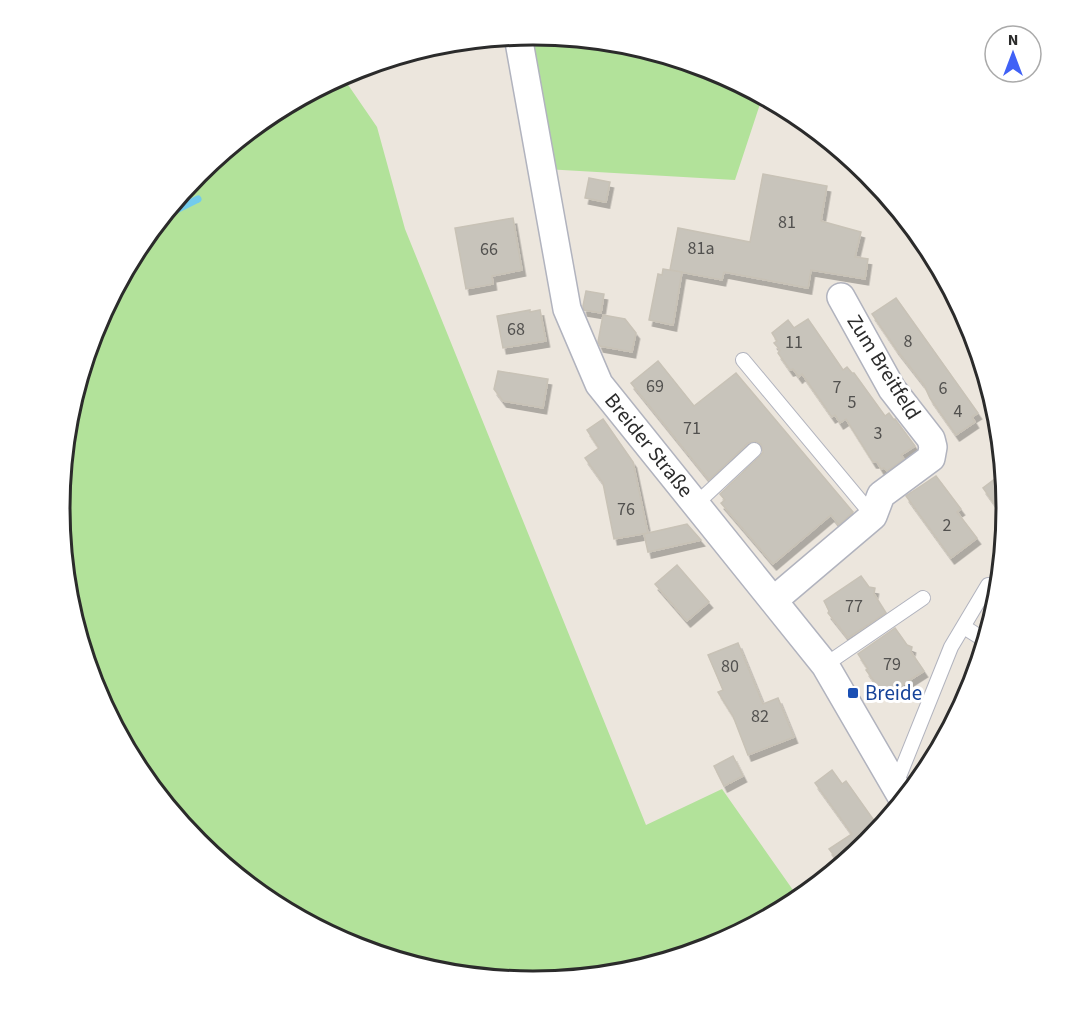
<svg xmlns="http://www.w3.org/2000/svg" width="1067" height="1017" font-family="'Source Sans 3',sans-serif">
	<style>
		.green { fill: #b2e29a }
		.lines { fill: none; stroke-linecap: round; stroke-linejoin: round }
		.stream { stroke: #72cbec; stroke-width: 7 }
		.building { fill: #c8c4bb; stroke: #c8c2b6; stroke-width: 1.5; filter: url(#shadow) }
		.lane-casing { stroke: #b1b3be; stroke-width: 16 }
		.street-casing { stroke: #b1b3be; stroke-width: 30 }
		.lane { stroke: #fff; stroke-width: 14 }
		.street { stroke: #fff; stroke-width: 27 }
		.transit-dot { fill: #1a4fb4; stroke: #fff; stroke-width: 2 }
		.labels { text-anchor: middle; stroke-width: 6; stroke-linejoin: round; paint-order: stroke }
		.number-label { font-size: 18px; fill: #52514f }
		.street-label { font-size: 21px; fill: #2b2b2b; stroke: #fff }
		.transit-label { font-size: 21px; fill: #164399; stroke: #fff; text-anchor: start }
		.rim { fill: none; stroke: #2b2b2b; stroke-width: 3 }
	</style>
	<defs>
		<filter id="shadow"><feDropShadow dx="3.5" dy="6" stdDeviation="0" flood-color="#0004"/></filter>
	</defs>
	<rect width="100%" height="100%" fill="#ece6dd"/>
	<g class="green">
		<polygon points="529,35 626,44 715,71 775,103 761,101 735,180 545,169"/>
		<polygon points="342,76 377,127 405,229 646,825 722,789 800,900 715,947 626,973 533,982 441,973 352,946 270,902 198,843 139,772 95,690 69,601 60,508 69,416 96,327 140,245 199,173 270,114"/>
	</g>
	<g class="lines">
		<polyline class="stream" points="164,216 198,199"/>
	</g>
	<g class="building">
		<polygon points="763,174 827,186 821,221 861,232 855,257 868,259 865,279 811,270 808,288 724,272 722,280 670,270 678,228 750,242"/>
		<polygon points="589,178 610,182 606,202 585,198"/>
		<polygon points="513,218 522,270 492,276 493,284 466,289 455,228"/>
		<polygon points="663,269 682,272 673,325 649,320 658,274 662,275"/>
		<polygon points="586,291 604,294 601,313 584,310 583,306"/>
		<polygon points="896,298 978,413 972,417 975,422 956,435 930,398 924,385 896,349 872,314"/>
		<polygon points="530,310 530,312 540,310 546,341 503,348 497,316"/>
		<polygon points="603,315 625,319 636,333 632,352 600,346 598,342"/>
		<polygon points="808,319 843,370 847,367 852,373 854,373 885,416 889,413 894,420 895,419 915,446 901,455 904,459 887,471 884,468 881,469 877,462 873,462 846,419 840,423 835,415 832,417 802,374 799,377 793,369 790,370 778,353 780,350 774,343 777,341 772,333 788,320 794,328"/>
		<polygon points="658,361 694,406 736,373 853,512 839,525 831,515 773,564 721,503 725,500 720,494 760,456 763,452 761,444 756,441 748,443 709,480 631,383"/>
		<polygon points="498,371 548,379 543,408 503,401 494,389"/>
		<polygon points="603,419 633,462 648,533 687,524 701,540 648,552 644,534 648,533 614,539 603,483 585,458 599,448 587,430"/>
		<polygon points="1004,472 1007,509 1006,520 983,488"/>
		<polygon points="936,476 961,509 957,512 977,538 951,558 906,496"/>
		<polygon points="677,565 709,602 687,621 655,584"/>
		<polygon points="861,576 869,587 875,588 874,594 886,613 848,638 828,613 829,611 824,601"/>
		<polygon points="895,628 907,645 912,647 911,652 924,671 885,696 866,670 868,669 858,654"/>
		<polygon points="738,643 763,704 778,698 794,737 748,755 733,716 718,692 723,690 708,655"/>
		<polygon points="733,756 743,776 724,786 714,766"/>
		<polygon points="832,770 842,784 846,781 880,829 868,844 842,866 829,849 852,834 815,783"/>
	</g>
	<g class="lines">
		<defs>
			<g id="lane">
				<polyline points="743,360 873,516"/>
				<polyline points="696,504 754,450"/>
				<polyline points="964,627 986,641"/>
				<polyline points="825,665 923,598"/>
				<polyline points="896,784 951,647 988,585"/>
			</g>
			<g id="street">
				<polyline points="518,36 567,309 599,384 825,665 904,801"/>
				<polyline points="774,600 873,516 881,495 931,458 933,447 931,439 892,389 841,297"/>
			</g>
		</defs>
		<use href="#lane" class="lane-casing"/>
		<use href="#street" class="street-casing"/>
		<use href="#lane" class="lane"/>
		<use href="#street" class="street"/>
	</g>
	<rect class="transit-dot" x="847" y="687" width="12" height="12" rx="3"/>
	<g class="labels">
		<g class="number-label">
			<text x="787" y="228">81</text>
			<text x="701" y="254">81a</text>
			<text x="489" y="255">66</text>
			<text x="516" y="335">68</text>
			<text x="908" y="347">8</text>
			<text x="794" y="348">11</text>
			<text x="655" y="392">69</text>
			<text x="837" y="393">7</text>
			<text x="943" y="394">6</text>
			<text x="852" y="408">5</text>
			<text x="958" y="417">4</text>
			<text x="692" y="434">71</text>
			<text x="878" y="439">3</text>
			<text x="626" y="515">76</text>
			<text x="947" y="531">2</text>
			<text x="854" y="612">77</text>
			<text x="892" y="670">79</text>
			<text x="730" y="672">80</text>
			<text x="760" y="722">82</text>
		</g>
		<g class="street-label">
			<text transform="translate(884 367) rotate(58)" y="7">Zum Breitfeld</text>
			<text transform="translate(649 445) rotate(51)" y="7">Breider Straße</text>
		</g>
		<g class="transit-label">
			<text x="865" y="700">Breide</text>
		</g>
	</g>
	<path d="M0 0H1067V1017H0ZM70 508a463 463 0 1 1 926 0a463 463 0 1 1-926 0Z" fill="#fff" fill-rule="evenodd"/>
	<path class="rim" d="M70 508a463 463 0 1 1 926 0a463 463 0 1 1-926 0Z"/>
	<g transform="translate(1013 54)"><circle r="28" fill="#ffffff" stroke="#aaaaaa" stroke-width="1.5"/>
	<path d="M0-4.5L10 22L0 15L-10 22Z" fill="#4061f6"/>
	<text y="-9" font-size="16" font-weight="bold" text-anchor="middle" fill="#2b2b2b">N</text>
	</g>
</svg>
